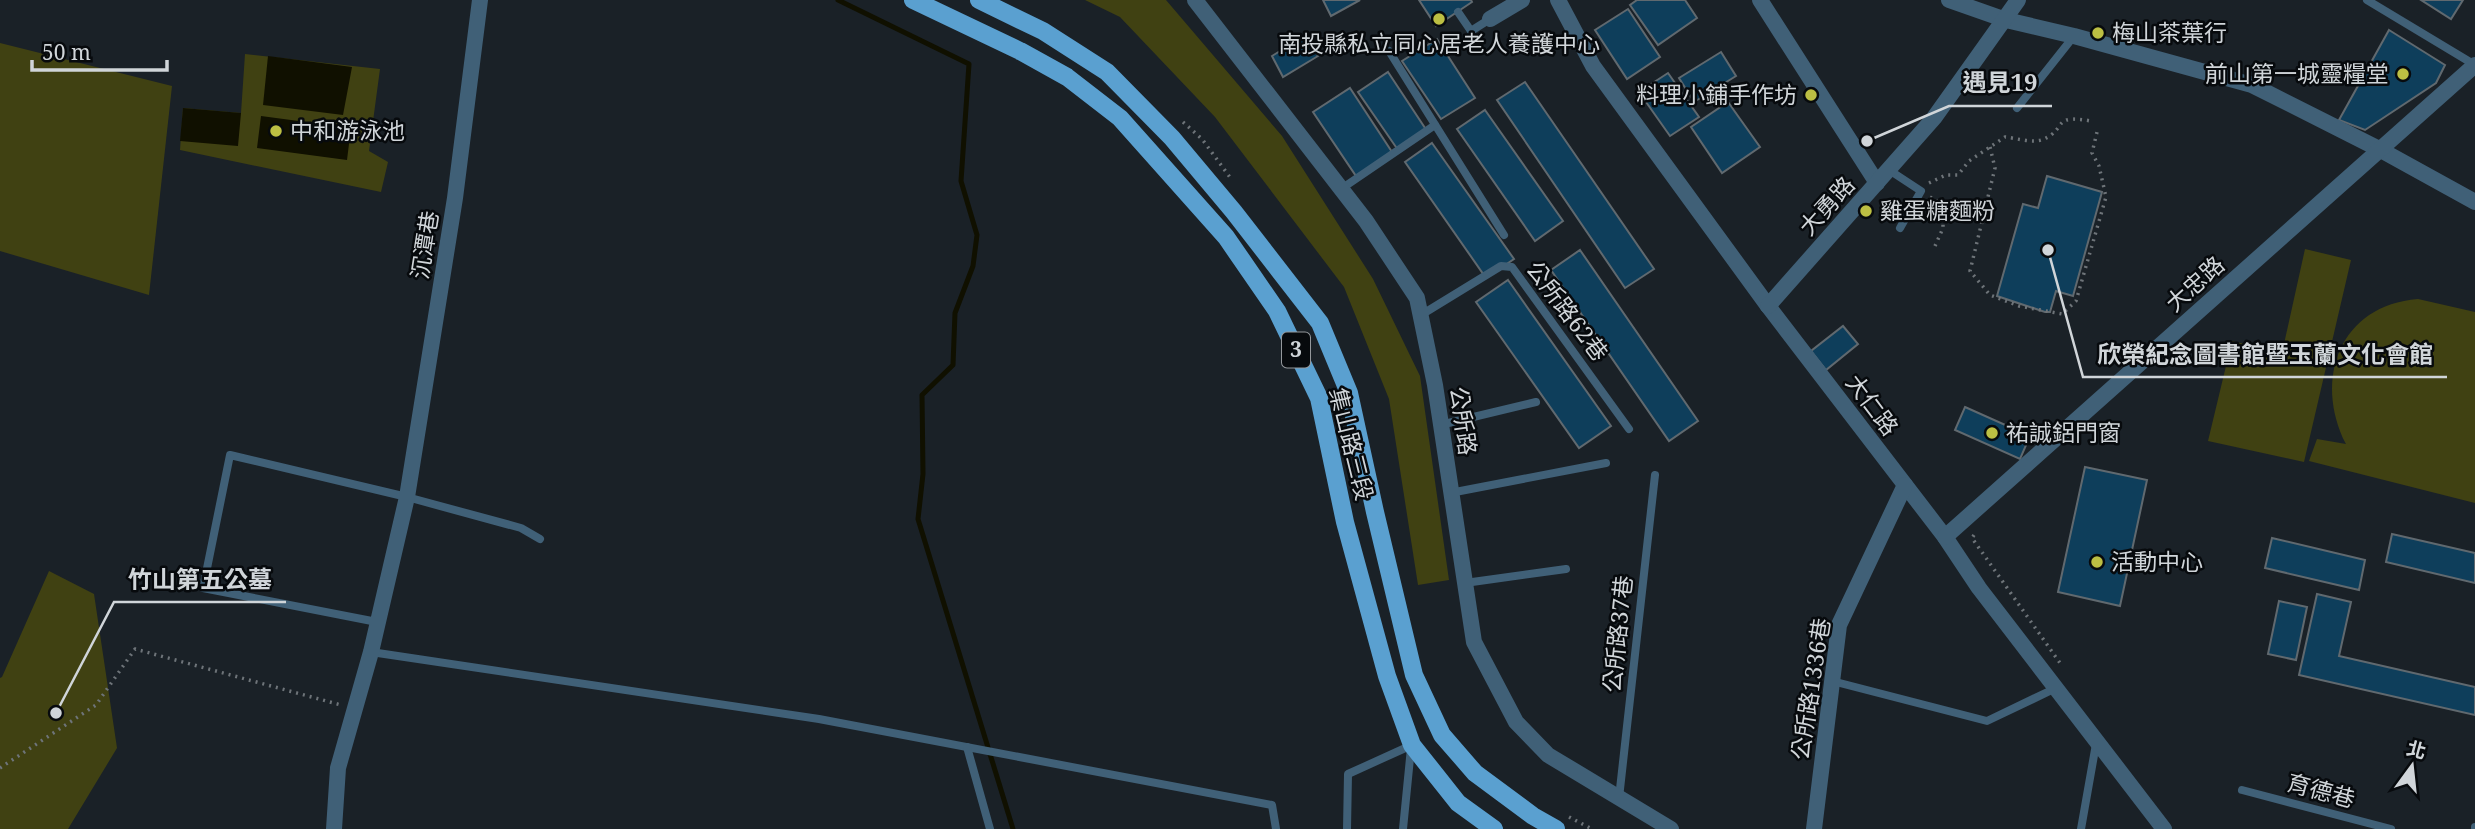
<svg xmlns="http://www.w3.org/2000/svg" width="2475" height="829" font-family="'Noto Serif','Noto Sans TC',serif">
	<style>
		.green { fill: #404112 }
		.water { fill: #101000 }
		.lines { fill: none; stroke-linecap: round; stroke-linejoin: round }
		.stream { stroke: #101000; stroke-width: 5 }
		.building { fill: #0e3e5b; stroke: #60696f; stroke-width: 2 }
		.path { stroke: #6e7479; stroke-width: 3.5; stroke-dasharray: 2 5; stroke-linecap: butt }
		.lane { stroke: #406077; stroke-width: 8 }
		.street { stroke: #406077; stroke-width: 16 }
		.primary { stroke: #5aa0d0; stroke-width: 18 }
		.poi-dot { fill: #bcbf43; stroke: #070a0d; stroke-width: 2.5 }
		.labels { text-anchor: middle; stroke-width: 5; stroke-linejoin: round; paint-order: stroke }
		.shield { fill: #070a0d; stroke: #94989c; stroke-width: 2 }
		.shield-label { font-size: 21px; font-weight: bold; fill: #d0d5d9 }
		.poi-label { font-size: 23px; fill: #d0d5d9; stroke: #070a0d; text-anchor: start }
		.street-label { font-size: 23px; fill: #d0d5d9; stroke: #070a0d }
		.leader { fill: none; stroke: #d0d5d9; stroke-width: 2.5 }
		.callout-dot { fill: #d0d5d9; stroke: #070a0d; stroke-width: 2.5 }
		.callout-label { font-size: 24px; text-anchor: middle; font-weight: bold; fill: #d0d5d9; stroke: #070a0d; stroke-width: 5; stroke-linejoin: round; paint-order: stroke }
	</style>
	<rect width="100%" height="100%" fill="#1a2127"/>
	<g class="green">
		<polygon points="1085,0 1166,0 1282,136 1373,279 1420,376 1449,580 1418,585 1389,399 1344,287 1215,117 1120,17"/>
		<polygon points="0,43 172,86 149,295 0,251"/>
		<polygon points="245,54 380,69 369,151 388,162 381,192 180,150 183,108 241,113"/>
		<polygon points="2305,249 2351,260 2304,462 2208,441 2232,341 2282,353"/>
		<path d="M2418 299 2475 312V503L2309 461 2317 439 2346 444C2313 379 2340 305 2418 299Z"/>
		<polygon points="49,571 94,594 117,748 68,829 0,829 0,678 2,677"/>
	</g>
	<g class="water">
		<polygon points="268,56 352,67 343,115 263,105"/>
		<polygon points="183,108 241,113 238,146 180,141"/>
		<polygon points="261,116 351,128 347,160 257,148"/>
	</g>
	<g class="lines">
		<polyline class="stream" points="838,0 969,64 961,181 977,235 973,266 955,313 953,365 922,395 923,474 918,519 1013,829"/>
	</g>
	<g class="building">
		<polygon points="1323,0 1360,0 1331,16"/>
		<polygon points="1419,0 1471,0 1472,2 1436,26"/>
		<polygon points="1637,0 1685,0 1697,18 1658,45 1630,5"/>
		<polygon points="2421,0 2463,0 2451,19"/>
		<polygon points="1628,9 1660,57 1627,79 1595,30"/>
		<polygon points="2389,30 2445,65 2436,83 2365,130 2339,120"/>
		<polygon points="1306,35 1318,56 1283,77 1272,56"/>
		<polygon points="1437,39 1475,98 1441,119 1402,61"/>
		<polygon points="1721,52 1736,76 1694,102 1679,78"/>
		<polygon points="1388,72 1427,131 1398,150 1358,92"/>
		<polygon points="1668,73 1699,117 1670,136 1639,92"/>
		<polygon points="1525,82 1654,269 1625,288 1497,100"/>
		<polygon points="1350,88 1392,152 1356,176 1313,112"/>
		<polygon points="1728,102 1760,147 1722,173 1691,127"/>
		<polygon points="1485,110 1563,221 1535,241 1457,129"/>
		<polygon points="1432,143 1514,259 1486,278 1405,162"/>
		<polygon points="2047,176 2102,192 2073,296 2056,291 2050,312 2045,312 1997,296 2023,204 2038,208"/>
		<polygon points="1580,250 1698,421 1669,441 1551,270"/>
		<polygon points="1508,280 1611,426 1579,448 1476,302"/>
		<polygon points="1843,326 1858,344 1826,370 1811,351"/>
		<polygon points="1965,407 2030,436 2020,459 1955,430"/>
		<polygon points="2085,467 2147,480 2120,606 2058,592"/>
		<polygon points="2392,534 2475,553 2475,583 2386,562"/>
		<polygon points="2272,538 2365,560 2359,590 2265,568"/>
		<polygon points="2317,594 2351,602 2339,656 2475,687 2475,715 2299,675"/>
		<polygon points="2279,601 2307,607 2296,660 2268,654"/>
	</g>
	<g class="lines">
		<g class="path">
			<polyline points="1183,122 1202,139 1232,180"/>
			<polyline points="1990,147 1995,168 1970,271 1990,295 2019,306 2062,314 2076,301 2106,197 2099,166 2092,153 2097,132"/>
			<path d="M1929 183 1946 175H1958L1969 161 2005 137C2016 138 2034 144 2044 139 2068 128 2051 114 2091 121"/>
			<polyline points="1930,197 1943,204 1991,204"/>
			<polyline points="1935,246 1943,228 1943,204"/>
			<polyline points="1974,535 1972,538 2060,663"/>
			<polyline points="0,768 96,705 135,649 341,705"/>
			<polyline points="1569,817 1592,829"/>
		</g>
		<g class="lane">
			<polyline points="2367,0 2475,65"/>
			<polyline points="1458,12 1471,31 1490,19"/>
			<polyline points="1389,51 1504,235"/>
			<polyline points="2017,108 2074,36"/>
			<polyline points="1889,170 1921,191 1900,228"/>
			<polyline points="1341,189 1435,125"/>
			<polyline points="1421,315 1501,266 1512,267 1629,429"/>
			<polyline points="1440,425 1536,402"/>
			<polyline points="1450,493 1606,463"/>
			<polyline points="1465,583 1566,569"/>
			<polyline points="377,622 203,588 230,455 407,497 521,528 540,539"/>
			<polyline points="371,652 819,719 1272,805 1276,829"/>
			<polyline points="1832,681 1987,721 2056,688"/>
			<polyline points="967,747 990,829"/>
			<polyline points="2242,790 2391,829"/>
			<polyline points="1619,798 1655,475"/>
			<polyline points="1347,829 1348,774 1412,745"/>
			<polyline points="1403,829 1411,748"/>
			<polyline points="2081,829 2096,744"/>
			<polyline points="2475,829 2475,827"/>
		</g>
		<g class="street">
			<polyline points="1195,0 1366,221 1417,298 1435,385 1474,642 1516,722 1548,755 1671,829"/>
			<polyline points="1558,0 1593,66 1768,306 1945,537 1979,588 2164,829"/>
			<polyline points="1760,0 1877,183"/>
			<polyline points="1949,0 2006,20 2074,36 2252,85 2379,149 2475,202"/>
			<polyline points="1490,19 1522,0"/>
			<polyline points="1768,306 1934,118 2018,0"/>
			<polyline points="1945,537 2475,65"/>
			<polyline points="334,829 338,768 371,652 407,497 455,198 480,0"/>
			<polyline points="1814,829 1839,625 1905,485"/>
		</g>
		<g class="primary">
			<polyline points="913,0 1020,51 1067,77 1120,118 1226,237 1277,311 1319,398 1345,522 1387,676 1412,745 1458,803 1494,829"/>
			<polyline points="979,0 1043,31 1107,72 1172,138 1234,212 1320,323 1349,393 1375,512 1414,675 1442,735 1475,773 1533,816 1556,829"/>
		</g>
	</g>
	<g class="poi-dot">
		<circle cx="1439" cy="19" r="7"/>
		<circle cx="2098" cy="33" r="7"/>
		<circle cx="2403" cy="74" r="7"/>
		<circle cx="1811" cy="95" r="7"/>
		<circle cx="276" cy="131" r="7"/>
		<circle cx="1866" cy="211" r="7"/>
		<circle cx="1992" cy="433" r="7"/>
		<circle cx="2097" cy="562" r="7"/>
	</g>
	<g class="labels">
		<rect class="shield" x="1282" y="332.5" width="28" height="35" rx="5"/>
		<g class="shield-label">
			<text x="1296" y="357">3</text>
		</g>
		<g class="poi-label">
			<text x="2112" y="41">梅山茶葉行</text>
			<text x="1439" y="52" text-anchor="middle">南投縣私立同心居老人養護中心</text>
			<text x="2389" y="82" text-anchor="end">前山第一城靈糧堂</text>
			<text x="1797" y="103" text-anchor="end">料理小鋪手作坊</text>
			<text x="290" y="139">中和游泳池</text>
			<text x="1880" y="219">雞蛋糖麵粉</text>
			<text x="2006" y="441">祐誠鋁門窗</text>
			<text x="2111" y="570">活動中心</text>
		</g>
		<g class="street-label">
			<text transform="translate(1827 206) rotate(-48)" y="8">大勇路</text>
			<text transform="translate(425 245) rotate(-81)" y="8">沉潭巷</text>
			<text transform="translate(2195 284) rotate(-42)" y="8">大忠路</text>
			<text transform="translate(1567 311) rotate(53)" y="8">公所路62巷</text>
			<text transform="translate(1872 405) rotate(53)" y="8">大仁路</text>
			<text transform="translate(1463 421) rotate(82)" y="8">公所路</text>
			<text transform="translate(1351 444) rotate(76)" y="8">集山路三段</text>
			<text transform="translate(1618 634) rotate(-84)" y="8">公所路37巷</text>
			<text transform="translate(1811 689) rotate(-81)" y="8">公所路1336巷</text>
			<text transform="translate(2321 791) rotate(15)" y="8">育德巷</text>
		</g>
	</g>
	<path class="leader" d="M1867 141L1949 106H2052M2048 250L2083 377H2447M56 713L114 602H286"/>
	<g class="callout-dot">
		<circle cx="1867" cy="141" r="7"/>
		<circle cx="2048" cy="250" r="7"/>
		<circle cx="56" cy="713" r="7"/>
	</g>
	<g class="callout-label">
		<text x="2000" y="91">遇見19</text>
		<text x="2265" y="363">欣榮紀念圖書館暨玉蘭文化會館</text>
		<text x="200" y="588">竹山第五公墓</text>
	</g>
	<g transform="translate(2412 766) rotate(15)" stroke="#070a0d" stroke-width="5" paint-order="stroke">
	<path d="M0-5L12 26L0 18L-12 26Z" fill="#d0d5d9"/>
	<text y="-10" font-size="19" font-weight="bold" text-anchor="middle" fill="#d0d5d9">北</text>
	</g>
	<path d="M32 60v10h135v-10" fill="none" stroke="#d0d5d9" stroke-width="3.5"/>
	<text x="42" y="60" font-size="21" fill="#d0d5d9" stroke="#070a0d" stroke-width="5" paint-order="stroke">50 m</text>
</svg>
